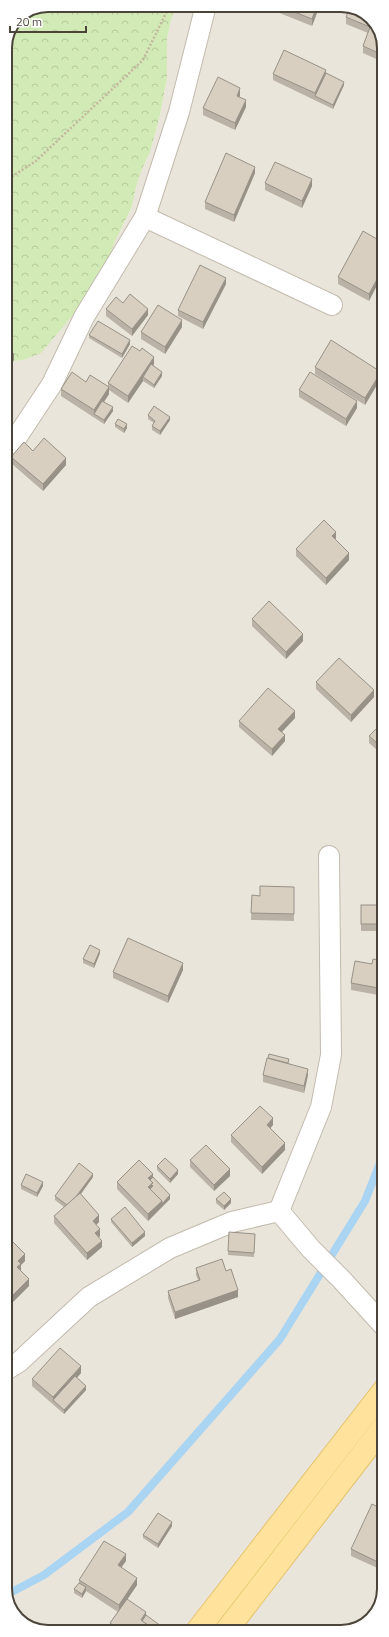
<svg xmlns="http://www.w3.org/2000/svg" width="389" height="1637" font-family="'Titillium Web',sans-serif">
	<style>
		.residential { fill: #eae5da }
		.forest { fill: url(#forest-crowns) }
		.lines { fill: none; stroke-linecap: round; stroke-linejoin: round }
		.stream { stroke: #a9d4f2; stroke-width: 8 }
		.minor-casing { stroke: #c2bbae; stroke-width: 22 }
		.primary-casing { stroke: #e6c16a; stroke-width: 24 }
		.path { stroke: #c4b79f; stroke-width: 2.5; stroke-dasharray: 2 2; stroke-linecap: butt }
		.minor { stroke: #fff; stroke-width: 20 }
		.primary { stroke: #ffe39c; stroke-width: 22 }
		.wall { fill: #bab2a6 }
		.shaded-wall { fill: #979187 }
		.building { fill: #d8cfc1; stroke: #979187 }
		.rim { fill: none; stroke: #4b4439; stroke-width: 2 }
	</style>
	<defs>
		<pattern id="forest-crowns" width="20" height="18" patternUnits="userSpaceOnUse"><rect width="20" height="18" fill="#d2eab5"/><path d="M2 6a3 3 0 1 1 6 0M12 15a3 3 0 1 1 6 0" fill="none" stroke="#b6ca9c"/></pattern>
	</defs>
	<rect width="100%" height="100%" fill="#f6f3ec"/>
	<polygon class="residential" points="176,5 346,5 369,16 383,40 384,1589 373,1617 349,1631 43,1632 20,1621 6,1597 5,362 23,360 54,338 65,322 124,224 132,207 136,187 142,169 150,152 160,115 167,78 167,39 171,20"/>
	<polygon class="forest" points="49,5 176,5 171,20 167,39 167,78 160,115 150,152 142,169 136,187 132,207 115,241 101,276 79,308 41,353 23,360 5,362 5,48 18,18"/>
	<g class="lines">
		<polyline class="stream" points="6,1595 44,1575 128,1512 280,1339 365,1201 384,1153"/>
		<defs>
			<g id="minor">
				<polyline points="145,217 332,305"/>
				<polyline points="5,451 13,443 52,384 84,317 145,217 179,112 206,5"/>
				<polyline points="279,1211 321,1107 331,1055 329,856"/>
				<polyline points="279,1211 311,1249 342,1280 384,1326"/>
				<polyline points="6,1370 19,1362 89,1297 170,1248 232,1222 279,1211"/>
			</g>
			<g id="primary">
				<polyline points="197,1631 384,1390"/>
				<polyline points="226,1631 384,1426"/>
			</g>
		</defs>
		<use href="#minor" class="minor-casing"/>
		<use href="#primary" class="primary-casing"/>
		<polyline class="path" points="5,181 36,161 143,60 170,5"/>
		<use href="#minor" class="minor"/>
		<use href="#primary" class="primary"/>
	</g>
	<g class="wall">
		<polygon points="272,5 320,5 312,26 272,10"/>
		<polygon points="350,7 383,40 383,62 363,53 363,46 368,33 346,24 346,17"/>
		<polygon points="326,73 344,85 333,109 273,80 273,74"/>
		<polygon points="240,95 240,97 246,107 235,130 203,115 203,108"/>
		<polygon points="255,173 234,222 205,209 205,202"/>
		<polygon points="265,183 312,186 302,208 265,190"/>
		<polygon points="377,239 369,301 338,284 338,277"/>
		<polygon points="226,284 203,329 178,316 178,310"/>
		<polygon points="123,303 148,315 132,336 106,316 106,309"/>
		<polygon points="182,327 165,354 141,339 141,332"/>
		<polygon points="89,335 130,344 122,358 89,338"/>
		<polygon points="154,364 153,366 162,376 154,388 143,381 128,403 109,390 109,394 104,402 113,411 104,424 61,396 61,389 86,382 108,387 108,383"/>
		<polygon points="315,367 381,378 365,405 315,374"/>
		<polygon points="299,390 357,408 346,426 299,397"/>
		<polygon points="148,415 170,420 160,435 152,430 152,426 154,423 148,419"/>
		<polygon points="115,424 127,428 124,433 115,427"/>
		<polygon points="33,451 66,465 43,491 11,463 11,457"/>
		<polygon points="336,538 336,540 349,560 326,585 296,556 296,549"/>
		<polygon points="252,619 303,641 286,659 252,626"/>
		<polygon points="316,682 374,697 351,722 316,689"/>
		<polygon points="295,718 282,732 285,741 272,756 239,727 239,721"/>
		<polygon points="384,721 384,756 369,743 369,736"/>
		<polygon points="294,887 294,921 251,920 252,895 260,896"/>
		<rect x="361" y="905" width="23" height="26"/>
		<polygon points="100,953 94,968 83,963 83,959"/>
		<polygon points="384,961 384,996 351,990 351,983 372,964"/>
		<polygon points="183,970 168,1003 113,978 113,972"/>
		<polygon points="289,1063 308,1075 304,1093 263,1082 263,1075"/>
		<polygon points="273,1125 270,1128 285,1150 262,1174 231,1142 231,1135"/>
		<polygon points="190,1160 230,1176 214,1191 190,1167"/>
		<polygon points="157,1166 178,1174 170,1183 157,1170"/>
		<polygon points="93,1177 81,1194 99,1222 96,1225 100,1236 99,1237 102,1247 87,1260 54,1223 54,1216 64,1207 55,1200 55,1196"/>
		<polygon points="153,1177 170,1199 148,1221 117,1189 117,1182"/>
		<polygon points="21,1185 43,1186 37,1197 21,1189"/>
		<polygon points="216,1199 231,1203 224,1210 216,1203"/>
		<polygon points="111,1219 145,1236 132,1247 111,1222"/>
		<polygon points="255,1234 254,1257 228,1255 228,1251"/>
		<polygon points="6,1245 25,1261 21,1265 21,1271 29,1286 11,1304 6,1298"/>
		<polygon points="196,1268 226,1271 238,1297 175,1319 168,1298 168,1291 198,1280 196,1275"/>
		<polygon points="81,1373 77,1378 86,1390 64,1414 32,1386 32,1379"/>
		<polygon points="384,1510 384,1571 351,1556 351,1549"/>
		<polygon points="172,1526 158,1548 143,1538 143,1535"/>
		<polygon points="126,1561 121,1567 137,1585 127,1599 161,1629 160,1631 113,1632 110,1630 110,1623 118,1612 86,1591 82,1598 74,1593 74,1589 79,1583 79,1580"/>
	</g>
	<g class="shaded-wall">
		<polygon points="317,5 320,5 312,26 312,19"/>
		<polygon points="326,70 326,77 315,96 315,93"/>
		<polygon points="344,82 344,85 333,109 333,105"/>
		<polygon points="240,88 240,95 237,102 237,96"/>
		<polygon points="246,100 246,107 235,130 235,123"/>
		<polygon points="255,167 255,173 234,222 234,215"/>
		<polygon points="312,179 312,186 302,208 302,201"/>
		<polygon points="383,268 383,274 369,301 369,294"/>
		<polygon points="226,278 226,284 203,329 203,322"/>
		<polygon points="148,309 148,315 132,336 132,329"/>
		<polygon points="182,320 182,327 165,354 165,347"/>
		<polygon points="130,340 130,344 122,358 122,354"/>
		<polygon points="14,354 14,360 5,374 5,367"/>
		<polygon points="154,357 154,364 145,378 143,377 143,381 128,403 128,396"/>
		<polygon points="162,372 162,376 154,388 154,385"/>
		<polygon points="381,372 381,378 365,405 365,398"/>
		<polygon points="109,387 109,394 95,415 94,414 94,410"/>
		<polygon points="357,401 357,408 346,426 346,419"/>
		<polygon points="113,407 113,411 104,424 104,420"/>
		<polygon points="170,417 170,420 160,435 160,431"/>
		<polygon points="127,424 127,428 124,433 124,429"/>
		<polygon points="66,458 66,465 43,491 43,484"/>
		<polygon points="336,532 336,538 332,543 332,536"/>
		<polygon points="349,553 349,560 326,585 326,578"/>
		<polygon points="303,634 303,641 286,659 286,652"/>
		<polygon points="374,690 374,697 351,722 351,715"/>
		<polygon points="295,711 295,718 278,736 278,729"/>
		<polygon points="285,735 285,741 272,756 272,749"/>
		<polygon points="100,950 100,953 94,968 94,964"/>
		<polygon points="183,963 183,970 168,1003 168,996"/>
		<polygon points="308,1069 308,1075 304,1093 304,1086"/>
		<polygon points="273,1118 273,1125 267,1132 267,1125"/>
		<polygon points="285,1143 285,1150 262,1174 262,1167"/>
		<polygon points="230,1169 230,1176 214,1191 214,1185"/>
		<polygon points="178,1170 178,1174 170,1183 170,1179"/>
		<polygon points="93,1174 93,1177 69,1210 69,1206"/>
		<polygon points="153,1174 153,1181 150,1183 148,1178"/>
		<polygon points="43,1182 43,1186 37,1197 37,1193"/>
		<polygon points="153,1183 153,1190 150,1192 148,1187"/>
		<polygon points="170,1195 170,1199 148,1221 148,1214 162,1201"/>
		<polygon points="231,1199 231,1203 224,1210 224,1206"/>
		<polygon points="99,1215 99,1222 93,1228 93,1221"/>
		<polygon points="100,1229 100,1236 95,1240 95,1233"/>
		<polygon points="145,1232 145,1236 132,1247 132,1243"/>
		<polygon points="102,1241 102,1247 87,1260 87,1253"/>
		<polygon points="25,1254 25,1261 21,1265 21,1270 17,1274 18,1261"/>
		<polygon points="29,1279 29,1286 11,1304 11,1297"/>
		<polygon points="238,1290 238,1297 175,1319 175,1312"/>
		<polygon points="81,1366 81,1373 55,1402 53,1400 53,1397"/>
		<polygon points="86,1386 86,1390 64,1414 64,1410"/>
		<polygon points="172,1522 172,1526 158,1548 158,1544"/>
		<polygon points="126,1554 126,1561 118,1572 118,1565"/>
		<polygon points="137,1578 137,1585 119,1612 119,1605"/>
		<polygon points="86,1587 86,1591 82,1598 82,1594"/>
		<polygon points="146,1612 146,1619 143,1624 141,1620"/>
		<polygon points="161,1626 161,1629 160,1631 157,1631"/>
	</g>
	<g class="building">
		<polygon points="277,5 317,5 312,19"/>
		<polygon points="350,7 369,16 383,40 383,55 363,46 370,27 346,17"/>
		<polygon points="284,50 326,70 315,93 273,74"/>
		<polygon points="326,73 344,82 333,105 315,96"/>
		<polygon points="218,77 240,88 237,96 246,100 235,123 203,108"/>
		<polygon points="226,153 255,167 234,215 205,202"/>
		<polygon points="275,162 312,179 302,201 265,183"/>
		<polygon points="382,229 383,230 383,268 369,294 338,277 363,231 377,239"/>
		<polygon points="200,265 226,278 203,322 178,310"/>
		<polygon points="130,294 148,309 132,329 106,309 116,297 123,303"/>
		<polygon points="158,305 182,320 165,347 141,332"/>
		<polygon points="98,321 130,340 122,354 89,335"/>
		<polygon points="331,340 381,372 365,398 315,367"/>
		<polygon points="132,346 140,351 142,348 154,357 128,396 108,383"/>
		<polygon points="5,348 14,354 5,367"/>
		<polygon points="151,364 162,372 154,385 143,377"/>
		<polygon points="72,372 86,382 90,375 109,387 94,410 61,389"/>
		<polygon points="310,372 357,401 346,419 299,390"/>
		<polygon points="102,401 113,407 104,420 94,414"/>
		<polygon points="154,406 170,417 160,431 152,426 155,421 148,415"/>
		<polygon points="118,419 127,424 124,429 115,424"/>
		<polygon points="44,438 66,458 43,484 11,457 24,442 33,451"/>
		<polygon points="324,520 336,532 332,536 349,553 326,578 296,549"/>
		<polygon points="269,601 303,634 286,652 252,619"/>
		<polygon points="339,658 374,690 351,715 316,682"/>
		<polygon points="268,688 295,711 278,729 285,735 272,749 239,721"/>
		<polygon points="384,721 384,749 369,736"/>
		<polygon points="260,886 294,887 294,914 251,913 252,895 260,896"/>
		<rect x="361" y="905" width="23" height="19"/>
		<polygon points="128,938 183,963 168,996 113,972"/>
		<polygon points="90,945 100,950 94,964 83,959"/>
		<polygon points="373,959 384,961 384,989 351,983 355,961 372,964"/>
		<polygon points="269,1054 289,1059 288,1063 268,1058"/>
		<polygon points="267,1058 308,1069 304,1086 263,1075"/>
		<polygon points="260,1106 273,1118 267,1125 285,1143 262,1167 231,1135"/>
		<polygon points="206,1145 230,1169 214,1185 190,1160"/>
		<polygon points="165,1158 178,1170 170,1179 157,1166"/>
		<polygon points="139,1160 153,1174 148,1178 153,1183 148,1187 162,1201 148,1214 117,1182"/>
		<polygon points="79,1163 93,1174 75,1198 67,1205 55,1196"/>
		<polygon points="26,1174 43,1182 37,1193 21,1185"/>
		<polygon points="153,1177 170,1195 162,1204 162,1201 150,1189 153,1186 151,1184 153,1183 150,1180"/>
		<polygon points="224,1192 231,1199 224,1206 216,1199"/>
		<polygon points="80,1193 99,1215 93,1221 100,1229 95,1233 102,1241 87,1253 54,1216"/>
		<polygon points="125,1207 145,1232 132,1243 111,1219"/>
		<polygon points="229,1232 255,1234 254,1253 228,1251"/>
		<polygon points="11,1240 25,1254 18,1261 21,1264 17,1267 29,1279 11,1297 6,1291 6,1245"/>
		<polygon points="222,1259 226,1271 231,1269 238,1290 175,1312 168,1291 200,1280 196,1268"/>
		<polygon points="60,1348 81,1366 53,1397 32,1379"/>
		<polygon points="75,1376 86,1386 64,1410 53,1400"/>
		<polygon points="372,1504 384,1510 384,1565 351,1549"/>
		<polygon points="158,1513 172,1522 158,1544 143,1535"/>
		<polygon points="104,1541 126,1554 118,1565 137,1578 119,1605 79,1580"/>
		<polygon points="79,1583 86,1587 82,1594 74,1589"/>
		<polygon points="127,1599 146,1612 141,1620 156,1630 155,1631 123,1632 110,1623"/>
		<polygon points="146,1615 161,1626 157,1631 156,1631 156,1630 142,1621"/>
	</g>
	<path d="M0 0H389V1637H0ZM48 12H341A36 36 0 0 1 377 48V1589A36 36 0 0 1 341 1625H48A36 36 0 0 1 12 1589V48A36 36 0 0 1 48 12Z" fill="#fff" fill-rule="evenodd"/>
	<path class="rim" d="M48 12H341A36 36 0 0 1 377 48V1589A36 36 0 0 1 341 1625H48A36 36 0 0 1 12 1589V48A36 36 0 0 1 48 12Z"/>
	<path d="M10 26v6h76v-6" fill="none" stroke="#4b4439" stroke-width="2"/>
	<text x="16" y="26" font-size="12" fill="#4b4439" stroke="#ffffff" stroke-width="3" paint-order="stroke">20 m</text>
</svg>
